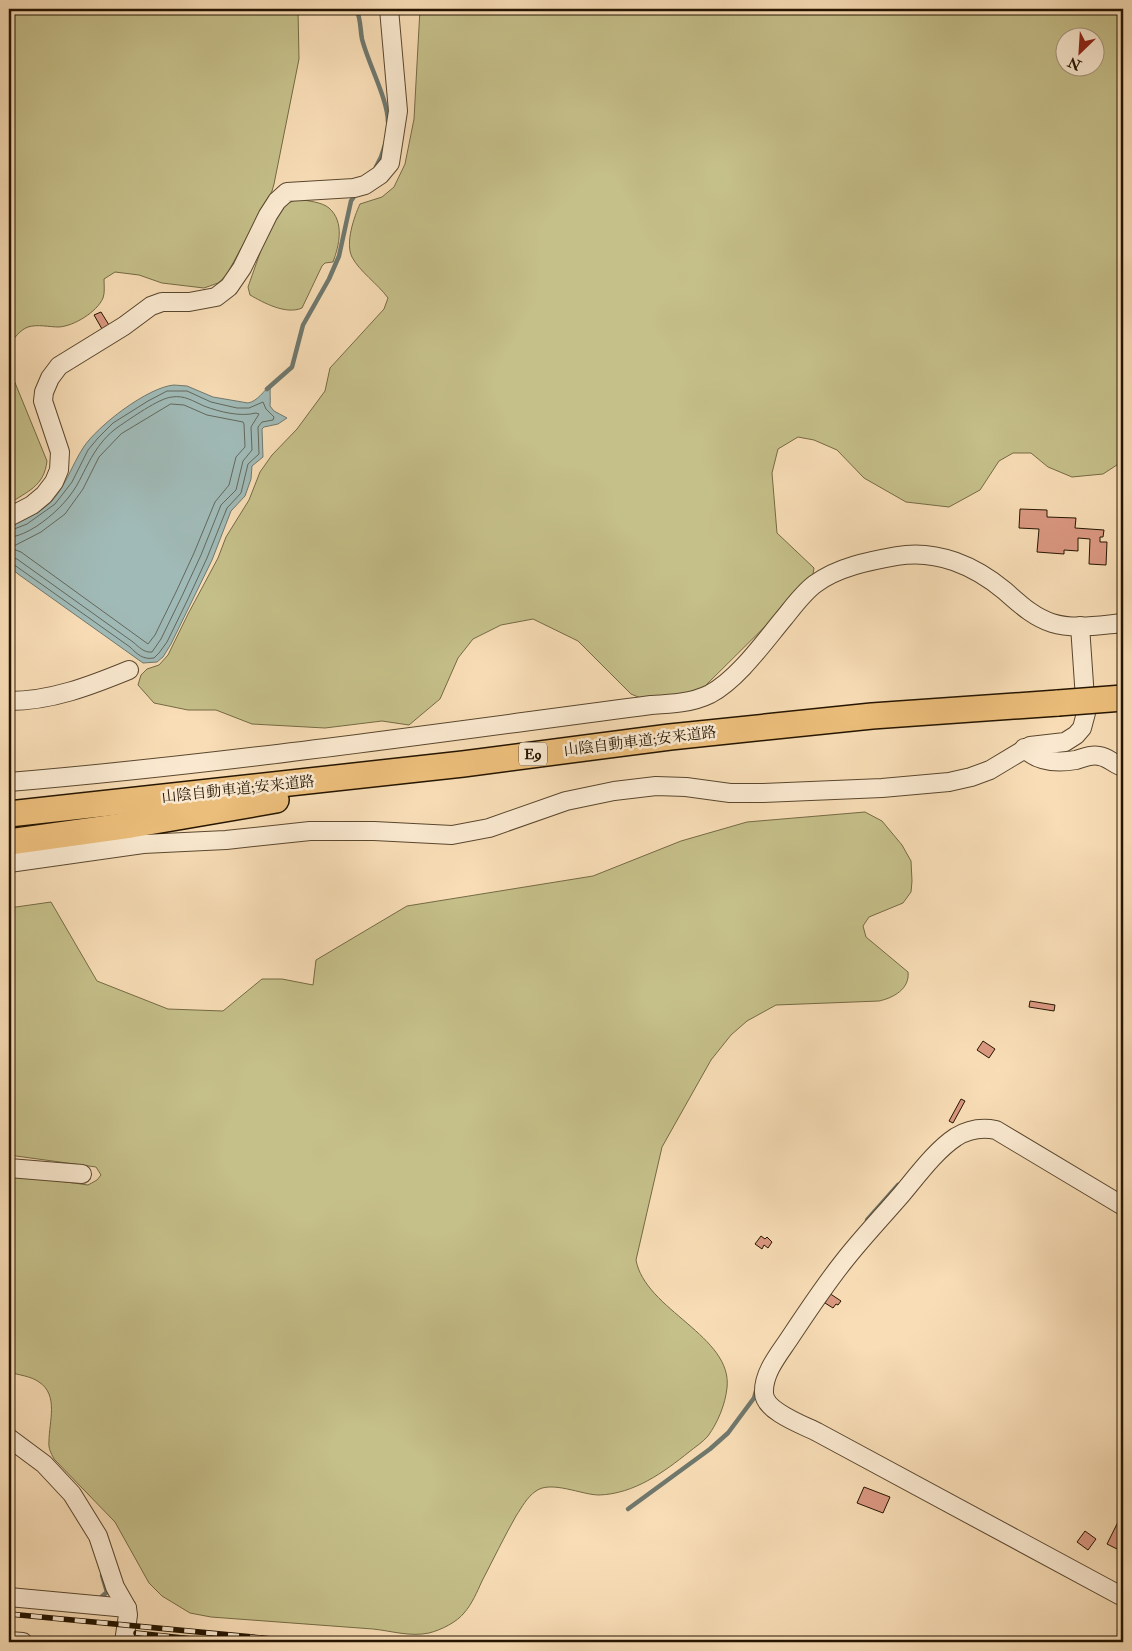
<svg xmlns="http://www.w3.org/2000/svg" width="1132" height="1651" font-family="'IM FELL Double Pica','Noto Serif JP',serif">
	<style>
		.green { fill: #c5bf89; stroke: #756a44; fill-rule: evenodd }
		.water { fill: #a0bab7; stroke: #6f786e }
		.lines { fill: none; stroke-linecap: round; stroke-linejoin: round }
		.shore { stroke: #62685c; stroke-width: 1 }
		.stream { stroke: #6f786e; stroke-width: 4.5 }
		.building { fill: #db9882; stroke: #251500 }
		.minor-casing { stroke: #5a472e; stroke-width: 20 }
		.highway-casing { stroke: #251500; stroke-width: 28 }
		.minor { stroke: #fae9d0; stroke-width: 18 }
		.highway { stroke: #ecbe7b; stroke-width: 25 }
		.rail-casing { stroke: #251500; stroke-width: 5.5 }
		.rail { stroke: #fae9d0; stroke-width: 4; stroke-dasharray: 11; stroke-linecap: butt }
		.highway-bridge-casing { stroke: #251500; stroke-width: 28; stroke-linecap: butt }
		.highway-bridge { stroke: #ecbe7b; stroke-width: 25 }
		.labels { text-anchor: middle; stroke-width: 5; stroke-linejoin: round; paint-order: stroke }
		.shield { fill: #fae9d0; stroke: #65553e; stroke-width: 1 }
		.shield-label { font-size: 14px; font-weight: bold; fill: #251500 }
		.street-label { font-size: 15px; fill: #251500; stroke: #fae9d0 }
	</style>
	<rect width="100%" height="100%" fill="#f8ddb6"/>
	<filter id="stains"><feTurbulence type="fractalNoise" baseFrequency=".004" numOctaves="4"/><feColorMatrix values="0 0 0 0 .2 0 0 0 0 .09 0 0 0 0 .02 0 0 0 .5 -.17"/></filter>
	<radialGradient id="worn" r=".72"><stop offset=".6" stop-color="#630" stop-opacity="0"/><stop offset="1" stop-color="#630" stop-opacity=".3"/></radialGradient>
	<g class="green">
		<path d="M9 9H298L299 59 274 184 272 191 226 276 218 283 204 288 162 283 139 275 115 272 104 279C104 285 105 293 103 298 97 312 74 326 59 327 49 327 38 324 28 327 20 330 14 338 9 346Z"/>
		<path d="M420 9H1123V461L1103 474 1072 477 1048 467 1031 453H1013L999 461 980 490 949 507 906 502 864 478 837 450 814 440 798 437 778 449 772 473 777 533 814 568 812 580 701 690 678 699H643L631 694 578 641 533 619 501 625 473 639 458 658 440 699 409 725 382 721 325 728 252 724 216 710H188L154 703 138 685 141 675 147 669 159 665 168 655 188 614 218 558 226 537 249 500 260 472 272 455 297 429 325 391 330 368 384 309 388 298C378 284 359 271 352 257 345 243 354 217 360 204L382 197 394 187 405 164 414 119ZM1064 38H1094V68H1064Z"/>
		<path d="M298 199C308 201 322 202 329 208 345 222 339 246 333 262L325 263 322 266 302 308C286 315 264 303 250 295L248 287 267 233 281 206Z"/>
		<path d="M9 368 47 461C44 487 27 491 9 504Z"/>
		<path d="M865 812 882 821 902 845 911 861 912 881 911 892 903 903 869 917 863 926 866 937 908 972C910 989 893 998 879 1001L776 1005 747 1021 731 1035 711 1060 662 1147 636 1260C645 1310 733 1336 727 1388 725 1405 718 1422 708 1436 703 1442 695 1447 689 1452 664 1472 634 1494 599 1495 582 1495 551 1480 536 1491 527 1497 522 1507 516 1516 504 1537 493 1560 482 1581 477 1592 472 1604 464 1613 457 1622 441 1630 429 1633 410 1637 392 1631 373 1629 319 1625 265 1621 211 1617L190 1613 162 1596 149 1583 115 1522 54 1459C51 1453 48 1448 49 1441 49 1422 59 1395 39 1382 31 1376 18 1375 9 1372V1174L88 1185 97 1180 101 1175 96 1167 9 1155V908L51 902 97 981 168 1009 223 1011 262 979H282L313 985 316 960 407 906 593 876 681 841 747 822Z"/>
	</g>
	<path class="water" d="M174 385 187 386 213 397 248 403C258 401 263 391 271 385 269 392 271 398 270 406L274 411 287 418 278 424 264 427 262 429 263 457 252 466 251 479 245 496 231 511 212 560 171 644 163 657 157 662 143 663 18 574 9 566V527C24 520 40 513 52 501 66 485 72 465 83 448 97 426 148 387 174 385Z"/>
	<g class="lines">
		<g class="shore">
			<polygon points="171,404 184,405 207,415 243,422 244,424 245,447 236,457 229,485 215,502 194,553 176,592 155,635 148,644 21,552 13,549 12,547 41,532 65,514 83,489 99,457 121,434"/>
			<path d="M9 531 27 524 55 504 72 482 88 450 98 438 113 423 148 401 167 391H187L211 402 237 408H249L263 402 266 409 274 417 273 420 262 422 258 427 259 454 248 464 241 493 227 508 207 558 188 599 167 642 159 653 154 658C143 660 137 654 130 647L13 564 9 563"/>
			<path d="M9 537C18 537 29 531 37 526 53 515 67 502 77 485 89 463 96 443 118 427 130 419 159 398 172 397 184 395 193 401 204 406 220 412 240 417 256 413L259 414 251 427 252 450 243 461 236 490 221 505 201 555 182 596 161 639 152 652C144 653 139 647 133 642L17 559 9 557"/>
		</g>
		<g class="stream">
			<path d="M356 9C361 18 360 29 362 39 368 63 388 100 388 122"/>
			<polyline points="376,167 381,157 385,145"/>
			<polyline points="267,389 292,367 303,325 329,279 339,256 351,201 355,195"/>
			<polyline points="867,1220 898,1185"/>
			<polyline points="628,1509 710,1449 728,1433 754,1398 756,1391"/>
			<polyline points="98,1600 107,1592 102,1575"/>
		</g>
	</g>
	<g class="building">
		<polygon points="101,312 109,325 102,329 94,315"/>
		<polygon points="1020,509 1047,510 1047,517 1076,518 1075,528 1104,530 1103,537 1100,537 1100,542 1107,542 1106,565 1089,564 1090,539 1078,538 1078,551 1064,550 1064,554 1037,552 1039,529 1019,528"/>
		<polygon points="1030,1001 1055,1005 1054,1011 1029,1007"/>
		<polygon points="983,1041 995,1049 989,1058 977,1050"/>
		<polygon points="961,1099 965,1101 953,1123 949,1121"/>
		<polygon points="761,1236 765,1239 767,1237 772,1242 768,1248 764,1245 762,1249 755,1244"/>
		<polygon points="829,1293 841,1301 838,1305 836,1304 833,1308 825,1303 826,1301 824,1300"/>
		<polygon points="864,1487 890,1497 883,1513 857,1503"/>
		<polygon points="1120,1518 1123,1520 1123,1552 1107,1544"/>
		<polygon points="1085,1531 1096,1539 1088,1550 1077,1542"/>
	</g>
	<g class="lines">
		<defs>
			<g id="minor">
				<polyline points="9,517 32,505 44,495 54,482 59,470 60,452 43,401 44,392 50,378 59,366 124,326 151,306 162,302 189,302 216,297 229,287 242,268 268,215 277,201 287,192 354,188 365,185 380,175 390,163 398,111 389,9"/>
				<path d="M9 701C51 701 90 686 129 670"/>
				<path d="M1024 748C1037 762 1058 763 1076 760 1084 758 1090 754 1099 756 1109 757 1114 765 1123 767"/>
				<path d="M9 782C224 764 437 733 651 705 671 704 692 703 710 694 738 679 764 642 784 618 793 607 803 593 815 584 838 567 869 561 897 556 937 549 975 566 1005 591 1020 604 1033 617 1052 623 1074 630 1100 625 1123 623"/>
				<polyline points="9,863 143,844 226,840 310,831 374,831 452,835 489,828 566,801 614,791 656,786 686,787 730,793 763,793 882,788 949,782 971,777 990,770 1030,746 1065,742 1076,735 1082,728 1086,713 1080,626"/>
				<polyline points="9,1168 82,1174"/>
				<path d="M1123 1206 996 1130C981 1127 969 1129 956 1137 936 1150 917 1176 901 1195 882 1217 862 1238 844 1261 824 1286 807 1312 789 1339 779 1354 763 1373 764 1393 764 1411 803 1425 817 1432L1123 1597"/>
				<polyline points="9,1438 44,1464 72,1494 98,1536 115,1587 127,1608 128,1615 124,1642"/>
				<polyline points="9,1597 127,1608"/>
				<polyline points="9,1641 23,1642"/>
			</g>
			<g id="highway">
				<polyline points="9,814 463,764 670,737 872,716 1058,703"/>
				<polyline points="9,842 131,825 276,800"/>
			</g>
		</defs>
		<use href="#minor" class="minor-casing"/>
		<use href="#highway" class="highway-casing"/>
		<use href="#minor" class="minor"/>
		<use href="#highway" class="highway"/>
		<defs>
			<g id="rail">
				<polyline points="9,1614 305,1642"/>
				<polyline points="136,1633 221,1642"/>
			</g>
		</defs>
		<use href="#rail" class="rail-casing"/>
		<use href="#rail" class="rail"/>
		<defs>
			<polyline id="highway-bridge" points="1058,703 1123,698"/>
		</defs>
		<use href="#highway-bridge" class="highway-bridge-casing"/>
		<use href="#highway-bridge" class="highway-bridge"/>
	</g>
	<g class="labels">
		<rect class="shield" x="519" y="742.5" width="28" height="23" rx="4"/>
		<g class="shield-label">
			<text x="533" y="759">E9</text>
		</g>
		<g class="street-label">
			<text transform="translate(640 741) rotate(-7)" y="5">山陰自動車道;安来道路</text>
			<text transform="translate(238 789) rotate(-6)" y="5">山陰自動車道;安来道路</text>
		</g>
	</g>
	<rect width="1132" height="1651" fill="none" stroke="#f8ddb6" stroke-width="30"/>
	<rect x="10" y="10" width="1112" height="1631" fill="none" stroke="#251500" stroke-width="2.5"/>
	<rect x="15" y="15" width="1102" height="1621" fill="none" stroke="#251500"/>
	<g transform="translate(1080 52) rotate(205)"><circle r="24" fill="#fae9d0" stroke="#a5947d"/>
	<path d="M0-4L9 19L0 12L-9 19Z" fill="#8f2418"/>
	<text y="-8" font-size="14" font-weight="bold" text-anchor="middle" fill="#251500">N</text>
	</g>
	<rect width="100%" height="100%" filter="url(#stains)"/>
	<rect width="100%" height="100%" fill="url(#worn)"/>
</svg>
